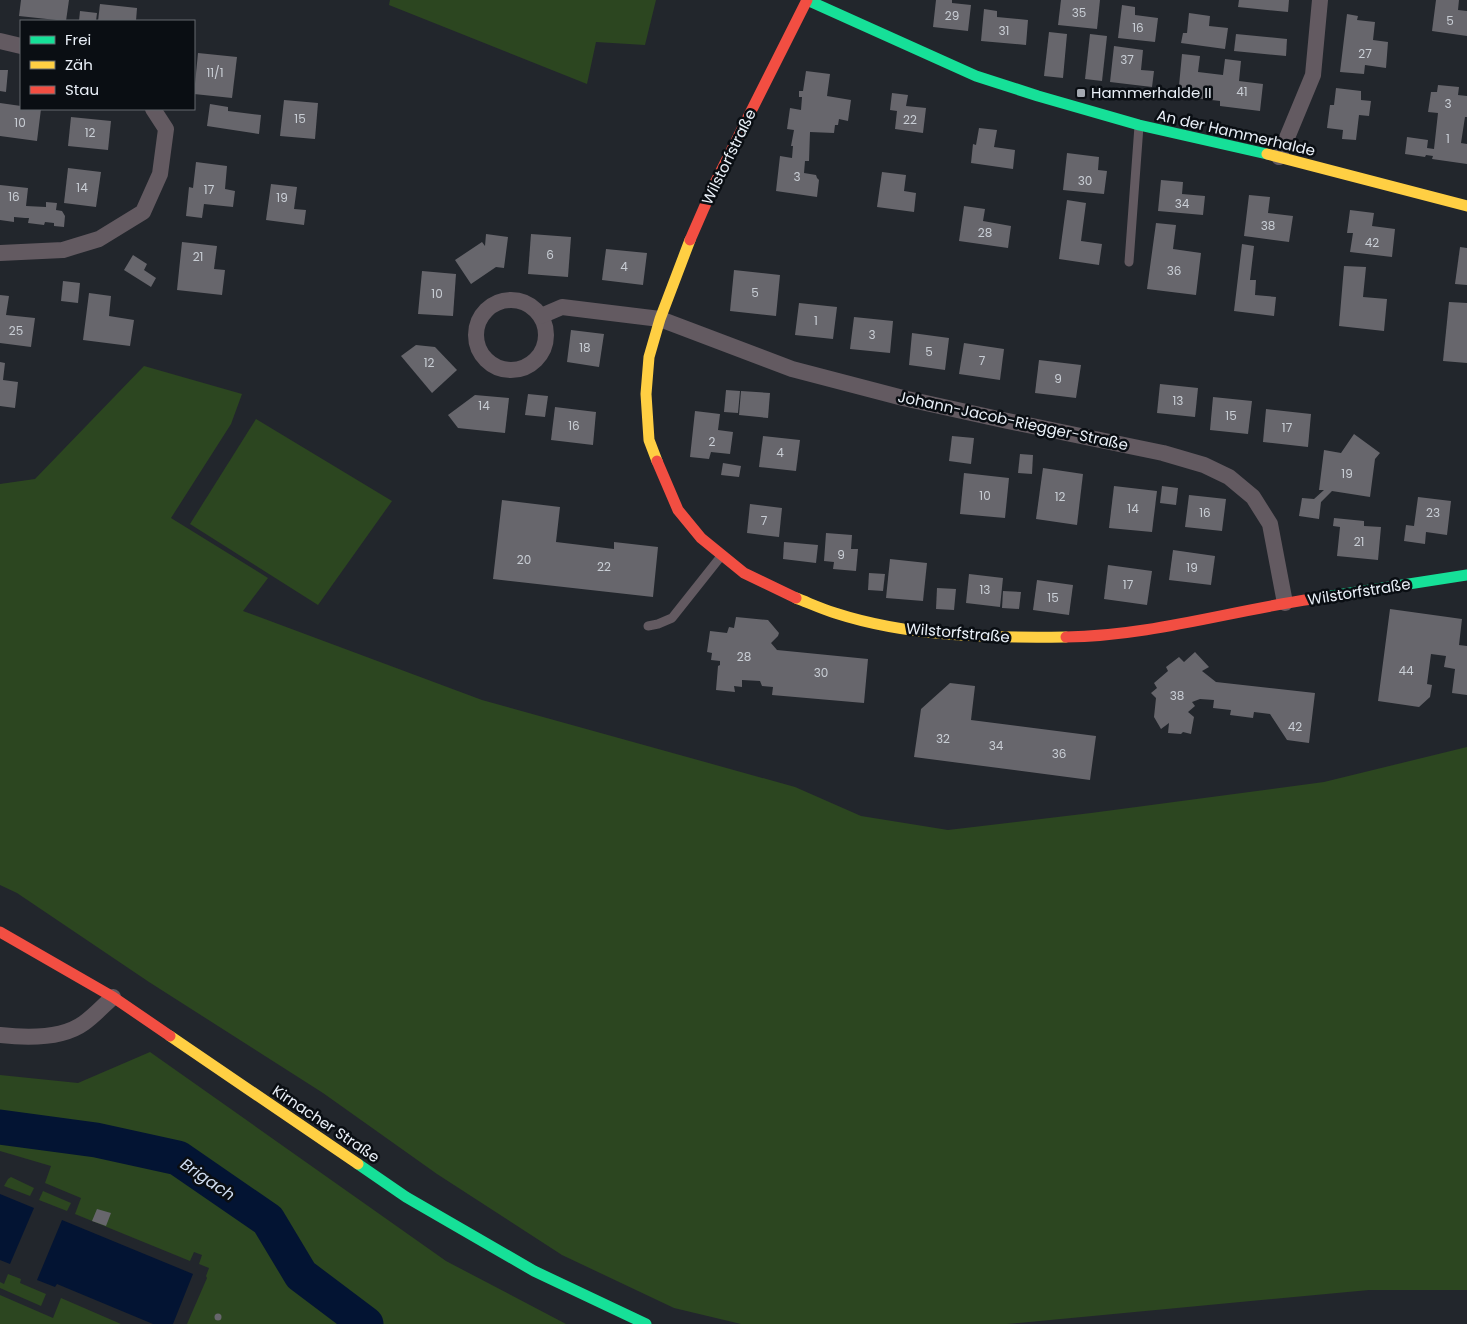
<svg xmlns="http://www.w3.org/2000/svg" width="1467" height="1324" font-family="Poppins,sans-serif">
	<style>
		.green { fill: #2c4620 }
		.water { fill: #031433 }
		.lines { fill: none; stroke-linecap: round; stroke-linejoin: round }
		.river { stroke: #031433; stroke-width: 35 }
		.building { fill: #67666c }
		.lane { stroke: #635a61; stroke-width: 9 }
		.street { stroke: #635a61; stroke-width: 16 }
		.fast { stroke: #16e098; stroke-width: 11 }
		.slow { stroke: #ffcf43; stroke-width: 11 }
		.jam { stroke: #f24e42; stroke-width: 11 }
		.poi-dot { fill: #a4a9b1; stroke: #0a0e13; stroke-width: 2 }
		.labels { text-anchor: middle; stroke-width: 5; stroke-linejoin: round; paint-order: stroke }
		.number-label { font-size: 12px; fill: #c9ced5 }
		.poi-label { font-size: 15px; fill: #eaf0f8; stroke: #0a0e13; text-anchor: start }
		.street-label { font-size: 15px; fill: #eaf0f8; stroke: #0a0e13 }
		.water-label { font-size: 16px; font-style: italic; fill: #d0ddf1; stroke: #0a0e13 }
	</style>
	<rect width="100%" height="100%" fill="#22262c"/>
	<g class="green">
		<polygon points="390,0 656,0 645,45 596,42 587,84 389,5"/>
		<polygon points="144,366 242,394 231,424 171,518 268,578 243,611 482,700 795,787 861,816 948,830 1091,813 1324,782 1467,747 1467,1290 1369,1290 1007,1324 741,1324 674,1308 562,1255 437,1174 323,1093 149,982 17,893 0,885 0,484 35,479"/>
		<polygon points="256,419 392,501 318,605 190,524"/>
		<polygon points="150,1052 446,1261 566,1324 187,1324 207,1278 206,1276 209,1268 199,1264 202,1255 194,1252 190,1261 75,1214 81,1198 45,1183 51,1166 0,1151 0,1075 78,1083"/>
		<polygon points="11,1177 34,1188 30,1196 4,1186 8,1179"/>
		<polygon points="43,1191 71,1203 67,1211 39,1200"/>
		<polygon points="8,1274 21,1279 20,1283 46,1294 41,1306 0,1288 0,1282 4,1284"/>
		<polygon points="0,1295 53,1318 61,1298 121,1324 0,1324"/>
	</g>
	<g class="water">
		<polygon points="0,1194 34,1208 10,1264 0,1260"/>
		<polygon points="62,1220 193,1274 173,1324 153,1324 57,1284 55,1287 37,1280"/>
	</g>
	<g class="lines">
		<polyline class="river" points="0,1127 96,1140 178,1158 268,1220 301,1275 366,1324"/>
	</g>
	<g class="building">
		<polygon points="21,0 69,0 66,21 19,16"/>
		<polygon points="936,0 952,0 952,3 971,5 968,31 933,27"/>
		<polygon points="1061,0 1100,0 1097,29 1058,25"/>
		<polygon points="1239,0 1289,0 1288,12 1238,7"/>
		<polygon points="1436,0 1459,0 1458,10 1467,11 1467,36 1432,31"/>
		<polygon points="100,4 137,8 136,21 98,21"/>
		<polygon points="1122,5 1135,7 1135,15 1158,18 1155,42 1118,38"/>
		<polygon points="984,9 997,11 997,17 1028,20 1026,45 981,41"/>
		<polygon points="80,11 97,13 96,21 79,21"/>
		<polygon points="1189,13 1210,16 1209,26 1228,28 1225,49 1181,43 1183,33 1187,33"/>
		<polygon points="1347,14 1358,16 1357,20 1375,22 1373,40 1388,42 1386,68 1365,65 1364,74 1340,72"/>
		<polygon points="1049,32 1067,34 1063,78 1044,76"/>
		<polygon points="1090,34 1107,36 1102,81 1085,79"/>
		<polygon points="1236,34 1287,39 1286,56 1234,51"/>
		<polygon points="1114,46 1143,50 1141,70 1154,71 1152,87 1110,82"/>
		<polygon points="198,53 237,57 232,98 194,94"/>
		<polygon points="1182,54 1200,56 1198,72 1223,75 1225,59 1241,61 1239,81 1263,84 1260,111 1220,106 1220,101 1178,96"/>
		<polygon points="0,70 8,70 6,92 0,91"/>
		<polygon points="806,71 830,74 827,96 851,100 848,121 839,119 838,125 835,125 834,133 810,132 809,161 805,161 804,173 816,175 817,178 819,180 817,197 776,191 780,156 792,158 793,146 791,146 794,130 787,129 790,108 801,110 802,97 799,97 799,91 803,91"/>
		<polygon points="1438,85 1459,87 1458,95 1467,96 1467,117 1465,117 1461,143 1467,144 1467,164 1432,159 1433,156 1426,155 1425,157 1405,154 1407,137 1428,140 1427,148 1434,149 1438,113 1428,112 1431,92 1437,92"/>
		<polygon points="1336,88 1361,91 1361,100 1371,101 1369,116 1359,115 1356,140 1342,139 1343,130 1327,128 1330,105 1334,105"/>
		<polygon points="892,93 908,95 906,106 926,108 923,133 895,129 897,111 890,110"/>
		<polygon points="284,100 318,103 315,139 280,136"/>
		<polygon points="0,103 21,106 21,109 41,109 37,141 0,136"/>
		<polygon points="210,104 228,107 228,111 261,115 259,134 207,126"/>
		<polygon points="71,117 111,121 108,150 68,146"/>
		<polygon points="979,128 997,130 994,147 1015,150 1013,169 971,163 973,144 976,145"/>
		<polygon points="1067,153 1099,157 1098,170 1107,171 1104,194 1063,190"/>
		<polygon points="196,162 227,166 225,189 235,191 233,207 204,204 202,218 186,216 189,187 193,188"/>
		<polygon points="68,168 101,172 96,207 64,203"/>
		<polygon points="882,172 906,175 904,191 916,193 914,212 877,207"/>
		<polygon points="1161,180 1183,182 1182,194 1205,196 1203,215 1158,211"/>
		<polygon points="271,184 297,187 294,209 306,210 304,225 266,220"/>
		<polygon points="0,185 28,188 26,206 46,207 46,202 57,203 56,210 62,211 65,216 64,227 54,226 54,223 45,222 44,225 28,223 29,218 25,218 14,217 14,222 0,220"/>
		<polygon points="1249,195 1270,197 1268,213 1293,216 1289,242 1244,236"/>
		<polygon points="1067,200 1086,203 1081,241 1102,244 1099,265 1059,259"/>
		<polygon points="964,206 985,209 983,221 1011,226 1008,248 959,241"/>
		<polygon points="1350,210 1374,213 1372,226 1395,229 1392,257 1350,252 1353,233 1347,233"/>
		<polygon points="1156,223 1176,225 1173,249 1201,253 1196,295 1147,289"/>
		<polygon points="486,234 508,237 504,268 496,267 471,284 455,260 482,242 485,246"/>
		<polygon points="531,234 571,237 568,277 528,274"/>
		<polygon points="182,242 217,246 214,269 225,270 222,295 177,290"/>
		<polygon points="1242,244 1254,246 1250,280 1256,280 1255,295 1276,297 1274,316 1234,311"/>
		<polygon points="1460,247 1467,248 1467,285 1455,284"/>
		<polygon points="606,249 647,253 643,285 602,280"/>
		<polygon points="133,255 147,264 144,270 156,278 151,287 124,270"/>
		<polygon points="1344,266 1366,267 1363,297 1387,299 1384,331 1339,326"/>
		<polygon points="734,270 780,275 776,316 730,311"/>
		<polygon points="422,271 456,274 453,316 418,314"/>
		<polygon points="63,281 80,283 78,303 61,301"/>
		<polygon points="89,293 111,296 109,316 134,320 130,346 83,340"/>
		<polygon points="0,295 9,296 6,315 35,318 31,347 0,343"/>
		<polygon points="1449,302 1467,303 1467,363 1443,361"/>
		<polygon points="799,303 837,307 833,339 795,335"/>
		<polygon points="854,317 893,321 890,353 850,349"/>
		<polygon points="571,330 604,334 599,367 567,362"/>
		<polygon points="912,333 949,338 945,370 909,365"/>
		<polygon points="964,343 1004,349 1000,380 959,374"/>
		<polygon points="416,345 435,347 457,370 432,393 401,356"/>
		<polygon points="1039,360 1081,365 1076,398 1035,393"/>
		<polygon points="0,362 5,363 3,380 18,382 15,408 0,406"/>
		<polygon points="1160,384 1198,388 1195,417 1157,413"/>
		<polygon points="726,390 740,391 738,413 724,412"/>
		<polygon points="741,391 770,393 768,418 739,415"/>
		<polygon points="528,394 548,396 545,417 525,415"/>
		<polygon points="475,395 509,398 505,433 458,428 448,415"/>
		<polygon points="1213,397 1252,401 1248,434 1210,430"/>
		<polygon points="555,407 596,412 593,445 551,440"/>
		<polygon points="1266,409 1311,414 1308,447 1263,442"/>
		<polygon points="695,411 720,414 718,430 733,432 730,454 711,452 709,459 690,457"/>
		<polygon points="1354,434 1380,453 1375,459 1370,497 1332,491 1321,502 1319,519 1299,516 1302,498 1314,499 1324,490 1319,490 1324,450 1341,453"/>
		<polygon points="763,436 800,440 796,471 759,467"/>
		<polygon points="952,436 974,438 971,464 949,461"/>
		<polygon points="1020,454 1033,455 1032,474 1018,473"/>
		<polygon points="723,463 741,466 739,477 721,475"/>
		<polygon points="1043,468 1083,474 1077,525 1036,519"/>
		<polygon points="964,473 1009,478 1005,518 960,514"/>
		<polygon points="1114,486 1157,491 1152,532 1109,528"/>
		<polygon points="1162,486 1178,488 1176,505 1160,503"/>
		<polygon points="1189,495 1226,499 1222,531 1185,527"/>
		<polygon points="1418,497 1451,501 1447,535 1426,532 1425,544 1404,541 1406,525 1414,526"/>
		<polygon points="502,500 560,507 556,542 614,549 614,542 658,547 653,597 493,579"/>
		<polygon points="750,504 782,508 779,537 747,533"/>
		<polygon points="1334,518 1364,521 1364,526 1381,527 1378,560 1337,556 1340,527 1333,526"/>
		<polygon points="826,533 852,535 851,549 858,549 856,571 833,569 834,562 824,561"/>
		<polygon points="784,542 818,545 816,563 783,559"/>
		<polygon points="1173,550 1215,556 1211,585 1169,580"/>
		<polygon points="890,559 927,563 923,601 886,598"/>
		<polygon points="1108,565 1152,571 1147,605 1104,599"/>
		<polygon points="869,573 885,574 883,591 868,590"/>
		<polygon points="969,574 1003,578 1000,607 966,603"/>
		<polygon points="1037,580 1073,585 1069,615 1033,610"/>
		<polygon points="937,588 956,589 954,610 936,609"/>
		<polygon points="1003,591 1021,592 1019,609 1002,608"/>
		<polygon points="1390,609 1462,619 1459,645 1467,646 1467,695 1452,693 1455,669 1444,667 1446,656 1431,654 1427,684 1432,685 1430,697 1419,707 1378,701"/>
		<polygon points="736,617 768,620 779,633 778,636 771,643 777,650 868,659 864,703 772,695 773,687 762,686 760,681 742,680 742,687 734,686 735,692 716,690 718,666 720,665 720,661 711,660 712,653 707,652 710,631 727,633 729,627 734,628"/>
		<polygon points="1195,652 1209,667 1202,671 1216,682 1315,693 1309,743 1287,740 1270,714 1254,712 1253,718 1230,715 1231,710 1213,708 1214,700 1200,699 1192,702 1195,706 1188,712 1194,717 1191,734 1183,732 1181,734 1168,733 1169,723 1161,729 1154,717 1156,698 1151,693 1157,688 1154,683 1168,671 1166,667 1179,657 1184,662"/>
		<polygon points="950,683 975,686 971,720 1096,736 1090,780 914,757 921,709"/>
		<polygon points="97,1209 111,1213 106,1226 92,1221"/>
		<circle cx="218" cy="1317" r="3.5"/>
	</g>
	<g class="lines">
		<g class="lane">
			<polyline points="1129,262 1139,126"/>
			<polyline points="648,626 658,624 672,618 722,555"/>
		</g>
		<g class="street">
			<polyline points="0,41 21,46"/>
			<polyline points="1279,157 1313,75 1320,0"/>
			<polyline points="0,253 63,250 99,239 143,212 160,174 166,129 153,109"/>
			<circle cx="511" cy="335" r="35"/>
			<polyline points="541,316 562,307 660,319 792,369 903,398 1003,420 1163,453 1204,465 1229,477 1253,497 1270,524 1285,603"/>
			<path d="M0 1035C26 1038 62 1039 84 1023 94 1016 104 1005 113 997"/>
		</g>
		<g class="fast">
			<polyline points="807,0 976,76 1038,96 1139,125 1267,154"/>
			<polyline points="1312,599 1467,575"/>
			<polyline points="358,1164 406,1197 534,1271 646,1324"/>
		</g>
		<g class="slow">
			<polyline points="1267,154 1467,206"/>
			<polyline points="657,461 649,440 646,394 649,357 660,319 690,240"/>
			<path d="M796 598C809 603 822 609 835 613 909 637 989 638 1066 637"/>
			<polyline points="170,1036 358,1164"/>
		</g>
		<g class="jam">
			<polyline points="690,240 714,185 807,0"/>
			<polyline points="657,461 678,510 701,538 744,573 796,598"/>
			<path d="M1066 637C1149 636 1230 611 1312 599"/>
			<polyline points="0,932 113,997 170,1036"/>
		</g>
	</g>
	<rect class="poi-dot" x="1076" y="88" width="10" height="10" rx="2.5"/>
	<g class="labels">
		<g class="number-label">
			<text x="1079" y="17">35</text>
			<text x="952" y="20">29</text>
			<text x="1450" y="25">5</text>
			<text x="1138" y="32">16</text>
			<text x="1004" y="35">31</text>
			<text x="1365" y="58">27</text>
			<text x="1127" y="64">37</text>
			<text x="215" y="77">11/1</text>
			<text x="1242" y="96">41</text>
			<text x="1448" y="108">3</text>
			<text x="300" y="123">15</text>
			<text x="910" y="124">22</text>
			<text x="20" y="127">10</text>
			<text x="90" y="137">12</text>
			<text x="1448" y="143">1</text>
			<text x="797" y="181">3</text>
			<text x="1085" y="185">30</text>
			<text x="82" y="192">14</text>
			<text x="209" y="194">17</text>
			<text x="14" y="201">16</text>
			<text x="282" y="202">19</text>
			<text x="1182" y="208">34</text>
			<text x="1268" y="230">38</text>
			<text x="985" y="237">28</text>
			<text x="1372" y="247">42</text>
			<text x="550" y="259">6</text>
			<text x="198" y="261">21</text>
			<text x="624" y="271">4</text>
			<text x="1174" y="275">36</text>
			<text x="755" y="297">5</text>
			<text x="437" y="298">10</text>
			<text x="816" y="325">1</text>
			<text x="16" y="335">25</text>
			<text x="872" y="339">3</text>
			<text x="585" y="352">18</text>
			<text x="929" y="356">5</text>
			<text x="982" y="365">7</text>
			<text x="429" y="367">12</text>
			<text x="1058" y="383">9</text>
			<text x="1178" y="405">13</text>
			<text x="484" y="410">14</text>
			<text x="1231" y="420">15</text>
			<text x="574" y="430">16</text>
			<text x="1287" y="432">17</text>
			<text x="712" y="446">2</text>
			<text x="780" y="457">4</text>
			<text x="1347" y="478">19</text>
			<text x="985" y="500">10</text>
			<text x="1060" y="501">12</text>
			<text x="1133" y="513">14</text>
			<text x="1205" y="517">16</text>
			<text x="1433" y="517">23</text>
			<text x="764" y="525">7</text>
			<text x="1359" y="546">21</text>
			<text x="841" y="559">9</text>
			<text x="524" y="564">20</text>
			<text x="604" y="571">22</text>
			<text x="1192" y="572">19</text>
			<text x="1128" y="589">17</text>
			<text x="985" y="594">13</text>
			<text x="1053" y="602">15</text>
			<text x="744" y="661">28</text>
			<text x="1406" y="675">44</text>
			<text x="821" y="677">30</text>
			<text x="1177" y="700">38</text>
			<text x="1295" y="731">42</text>
			<text x="943" y="743">32</text>
			<text x="996" y="750">34</text>
			<text x="1059" y="758">36</text>
		</g>
		<g class="poi-label">
			<text x="1091" y="98">Hammerhalde II</text>
		</g>
		<g class="street-label">
			<text transform="translate(1236 133) rotate(13)" y="5">An der Hammerhalde</text>
			<text transform="translate(729 157) rotate(-64)" y="5">Wilstorfstraße</text>
			<text transform="translate(1013 421) rotate(12)" y="5">Johann-Jacob-Riegger-Straße</text>
			<text transform="translate(1359 592) rotate(-9)" y="5">Wilstorfstraße</text>
			<text transform="translate(958 633) rotate(5)" y="5">Wilstorfstraße</text>
			<text transform="translate(326 1124) rotate(34)" y="5">Kirnacher Straße</text>
		</g>
		<g class="water-label">
			<text transform="translate(208 1179) rotate(34)" y="6">Brigach</text>
		</g>
	</g>
	<rect x="20" y="20" width="175" height="90" fill="#0a0e13" stroke="#64686f"/>
	<rect x="30" y="36" width="25" height="8" fill="#16e098" stroke="#64686f"/>
	<text x="65" y="45" font-size="15" fill="#eaf0f8">Frei</text>
	<rect x="30" y="61" width="25" height="8" fill="#ffcf43" stroke="#64686f"/>
	<text x="65" y="70" font-size="15" fill="#eaf0f8">Zäh</text>
	<rect x="30" y="86" width="25" height="8" fill="#f24e42" stroke="#64686f"/>
	<text x="65" y="95" font-size="15" fill="#eaf0f8">Stau</text>
</svg>
